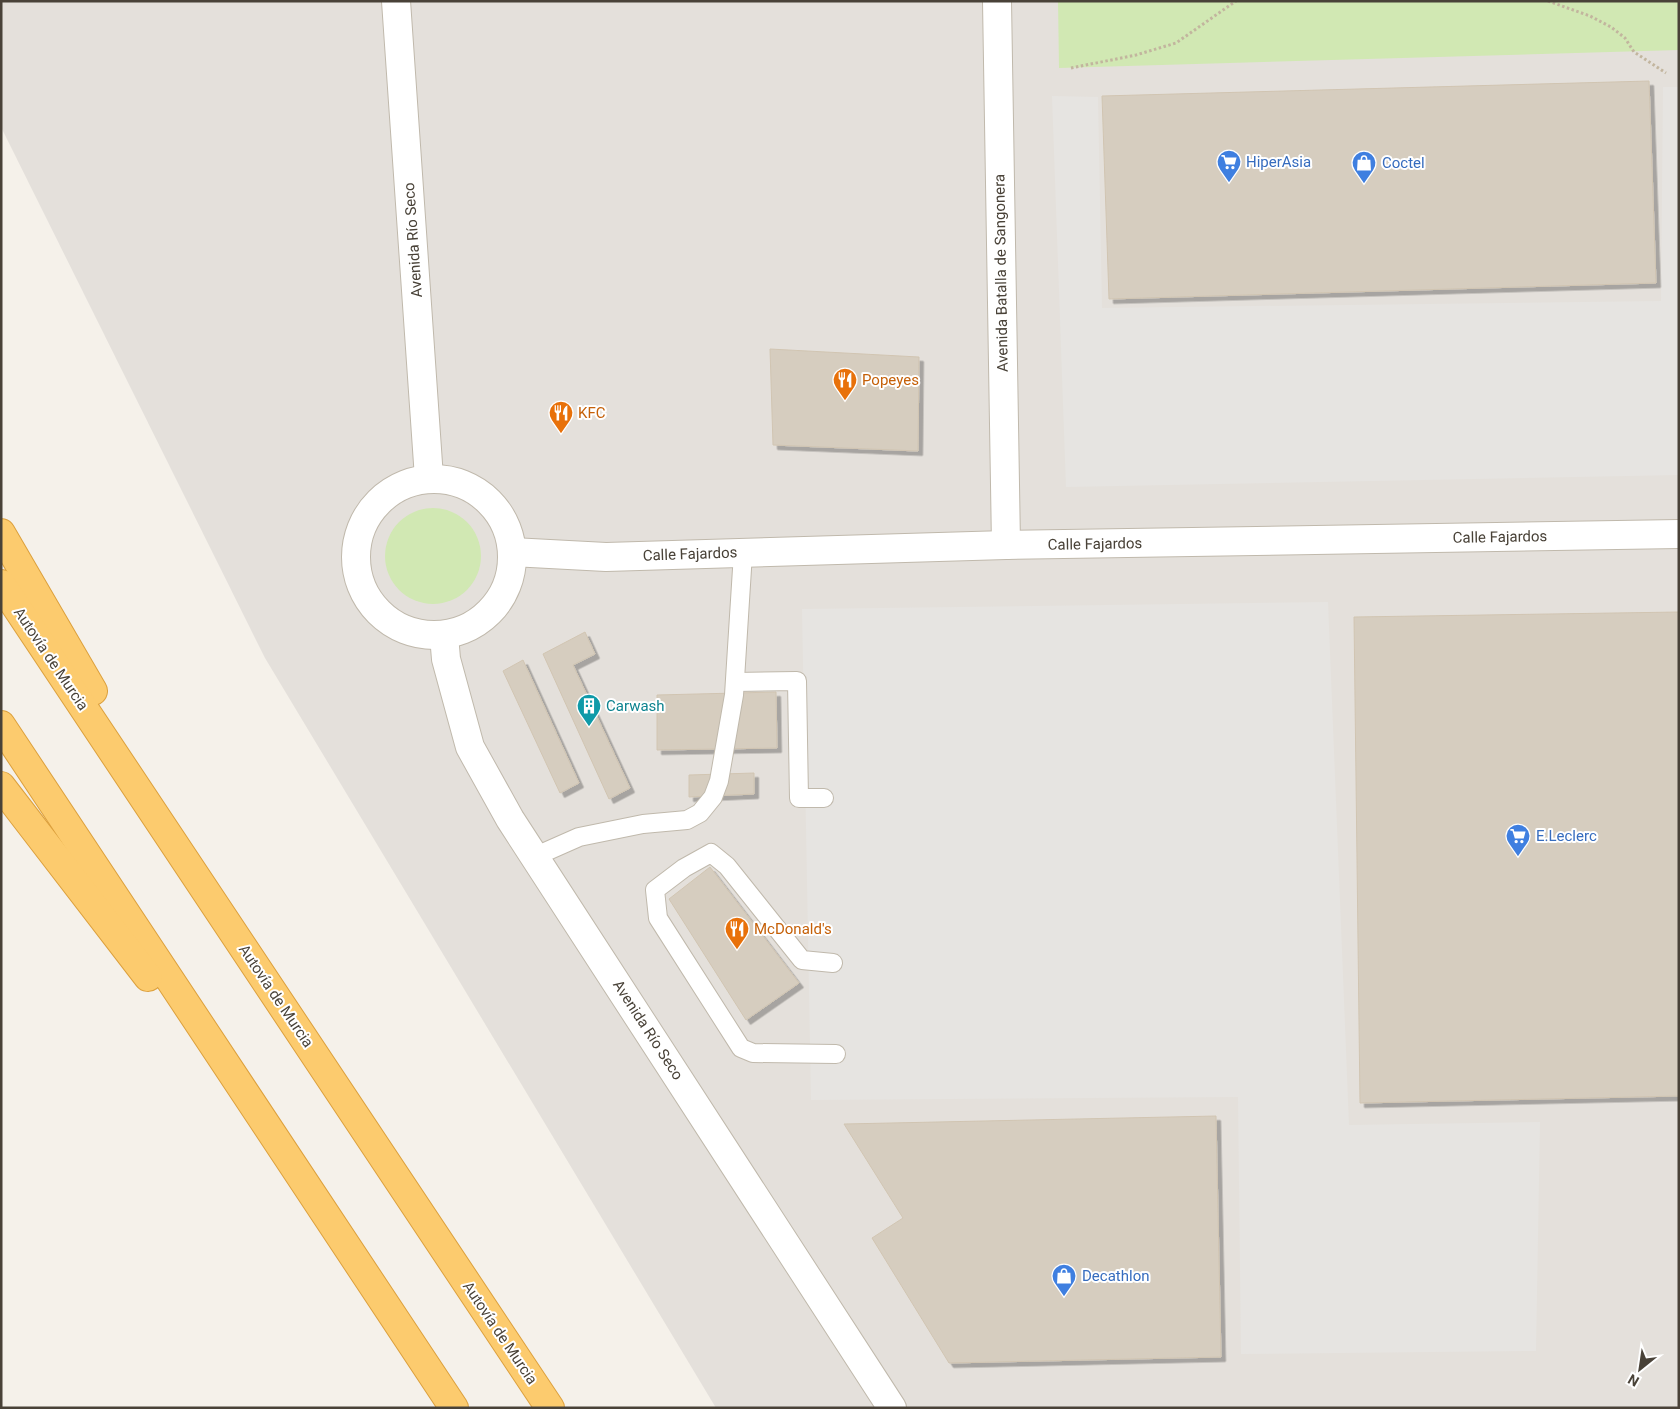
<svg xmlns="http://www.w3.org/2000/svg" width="1680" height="1409" font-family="Roboto,sans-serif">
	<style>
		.industrial { fill: #e4e0db }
		.green { fill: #d1e8b3 }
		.parking { fill: #e6e4e1 }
		.building { fill: #d6cdbf; stroke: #d1c5b2; filter: url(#shadow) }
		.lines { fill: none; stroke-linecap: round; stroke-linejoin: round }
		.service-casing { stroke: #c0b9ac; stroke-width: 20 }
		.minor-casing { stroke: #c0b9ac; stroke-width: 30 }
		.motorway-casing { stroke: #dca03d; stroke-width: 30 }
		.path { stroke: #c2b59e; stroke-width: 3; stroke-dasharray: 2.5 2.5; stroke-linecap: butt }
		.service { stroke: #fff; stroke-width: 18 }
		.minor { stroke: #fff; stroke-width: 28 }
		.motorway { stroke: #fccb6e; stroke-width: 28 }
		.labels { text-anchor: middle; stroke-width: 4; stroke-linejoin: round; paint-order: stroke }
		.shop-label { font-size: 15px; fill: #366cbe; stroke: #fff; text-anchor: start }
		.street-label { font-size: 15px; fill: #494238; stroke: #fff }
		.food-label { font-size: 15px; fill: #c56008; stroke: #fff; text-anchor: start }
		.culture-label { font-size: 15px; fill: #0d838f; stroke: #fff; text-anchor: start }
	</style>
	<defs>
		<filter id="shadow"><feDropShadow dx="4.5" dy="4.5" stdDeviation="0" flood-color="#0004"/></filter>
	</defs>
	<rect width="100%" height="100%" fill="#f5f1ea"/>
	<polygon class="industrial" points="1,1 1679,1 1679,1408 716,1408 265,658 1,127"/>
	<g class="green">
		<polygon points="1058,1 1679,1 1679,50 1059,68"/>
		<circle cx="433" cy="556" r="48"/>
	</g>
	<g class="parking">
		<polygon points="1663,87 1679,87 1679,475 1066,487 1052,96 1098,97 1102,308 1661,301"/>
		<polygon points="1328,602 1349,1125 1540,1122 1536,1351 1241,1354 1238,1097 811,1100 802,609"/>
	</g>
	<g class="building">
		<polygon points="1649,81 1656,283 1109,299 1102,96"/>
		<polygon points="770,349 919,357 918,451 773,445"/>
		<polygon points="1679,612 1679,1096 1360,1103 1354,617"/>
		<polygon points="585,632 595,654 573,665 630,788 609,799 543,654"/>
		<polygon points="523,660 579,783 560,793 503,671"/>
		<polygon points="776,692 777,748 657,750 657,695"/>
		<polygon points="754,773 754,794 689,797 689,775"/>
		<polygon points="710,867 799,983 746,1020 669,899"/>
		<polygon points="1216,1116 1221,1357 949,1363 872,1238 903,1218 844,1124"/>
	</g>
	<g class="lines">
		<defs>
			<g id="service">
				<polyline points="735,682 797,681 799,798 824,798"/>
				<polyline points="536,856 579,837 643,824 687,820 700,813 713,797 719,781 734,695 743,553"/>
				<polyline points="833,963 802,960 727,866 711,853 684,868 655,890 658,918 741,1048 753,1053 836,1054"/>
			</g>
			<g id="minor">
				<polyline points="396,1 429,478"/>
				<polyline points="997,1 1006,545"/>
				<circle cx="434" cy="557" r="78"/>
				<polyline points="512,552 606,557 1006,545 1679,534"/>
				<polyline points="444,635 446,659 470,747 510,819 892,1408"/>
			</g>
			<g id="motorway">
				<polyline points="1,533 93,691"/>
				<polyline points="1,584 550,1408"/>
				<polyline points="1,725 454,1408"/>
				<polyline points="1,786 148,977"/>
			</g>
		</defs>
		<use href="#service" class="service-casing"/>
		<use href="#minor" class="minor-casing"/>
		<use href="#motorway" class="motorway-casing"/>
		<g class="path">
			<polyline points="1548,1 1590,16 1611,27 1625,38 1634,52 1666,73"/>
			<polyline points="1071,68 1136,55 1176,43 1236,1"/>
		</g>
		<use href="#service" class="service"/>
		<use href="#minor" class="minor"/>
		<use href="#motorway" class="motorway"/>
	</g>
	<defs>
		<symbol id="supermarket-pin" viewBox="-11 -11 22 30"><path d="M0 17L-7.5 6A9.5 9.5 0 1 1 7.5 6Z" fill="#3f7fe0" stroke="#fff"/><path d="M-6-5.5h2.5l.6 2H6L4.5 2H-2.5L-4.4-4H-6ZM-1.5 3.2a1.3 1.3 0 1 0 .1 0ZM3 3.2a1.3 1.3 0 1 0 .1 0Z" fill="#fff"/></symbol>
		<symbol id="shop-pin" viewBox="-11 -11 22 30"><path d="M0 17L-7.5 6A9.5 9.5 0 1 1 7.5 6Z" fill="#3f7fe0" stroke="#fff"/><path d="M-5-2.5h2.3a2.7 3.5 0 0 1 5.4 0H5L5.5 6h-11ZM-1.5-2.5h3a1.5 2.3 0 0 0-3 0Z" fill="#fff"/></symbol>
		<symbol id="restaurant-pin" viewBox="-11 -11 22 30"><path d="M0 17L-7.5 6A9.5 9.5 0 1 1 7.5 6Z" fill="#e8710a" stroke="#fff"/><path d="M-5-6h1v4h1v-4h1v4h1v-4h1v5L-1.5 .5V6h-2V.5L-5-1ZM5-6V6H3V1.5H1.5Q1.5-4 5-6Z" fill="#fff"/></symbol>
		<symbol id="building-pin" viewBox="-11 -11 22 30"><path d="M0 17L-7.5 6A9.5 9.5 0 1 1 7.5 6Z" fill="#0f9aa8" stroke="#fff"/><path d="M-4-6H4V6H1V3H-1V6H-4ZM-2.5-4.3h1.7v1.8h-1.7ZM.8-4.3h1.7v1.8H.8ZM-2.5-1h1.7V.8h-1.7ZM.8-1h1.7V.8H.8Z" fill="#fff"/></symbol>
	</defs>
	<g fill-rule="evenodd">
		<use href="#supermarket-pin" x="1215" y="148" width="28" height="38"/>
		<use href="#shop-pin" x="1350" y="149" width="28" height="38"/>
		<use href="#restaurant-pin" x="831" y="366" width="28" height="38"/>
		<use href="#restaurant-pin" x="547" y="399" width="28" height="38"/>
		<use href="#building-pin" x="575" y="692" width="28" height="38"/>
		<use href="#supermarket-pin" x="1504" y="822" width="28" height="38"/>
		<use href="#restaurant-pin" x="723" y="915" width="28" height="38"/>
		<use href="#shop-pin" x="1050" y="1262" width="28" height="38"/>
	</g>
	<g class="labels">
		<g class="shop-label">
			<text x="1246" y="167">HiperAsia</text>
			<text x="1382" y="168">Coctel</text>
			<text x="1536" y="841">E.Leclerc</text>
			<text x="1082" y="1281">Decathlon</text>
		</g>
		<g class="street-label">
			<text transform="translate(413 240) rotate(-94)" y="5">Avenida Río Seco</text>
			<text transform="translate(1001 273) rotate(-91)" y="5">Avenida Batalla de Sangonera</text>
			<text transform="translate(1500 537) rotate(-1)" y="5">Calle Fajardos</text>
			<text transform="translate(1095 544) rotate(-1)" y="5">Calle Fajardos</text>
			<text transform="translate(690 554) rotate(-2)" y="5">Calle Fajardos</text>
			<text transform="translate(51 659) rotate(56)" y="5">Autovía de Murcia</text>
			<text transform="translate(276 996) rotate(56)" y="5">Autovía de Murcia</text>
			<text transform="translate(648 1030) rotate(57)" y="5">Avenida Río Seco</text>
			<text transform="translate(500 1333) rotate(56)" y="5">Autovía de Murcia</text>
		</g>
		<g class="food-label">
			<text x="862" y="385">Popeyes</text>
			<text x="578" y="418">KFC</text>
			<text x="754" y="934">McDonald's</text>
		</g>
		<g class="culture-label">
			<text x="606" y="711">Carwash</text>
		</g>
	</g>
	<rect width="1680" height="1409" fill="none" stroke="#494238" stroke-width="5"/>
	<g transform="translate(1640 1369) rotate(210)" stroke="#ffffff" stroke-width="4" paint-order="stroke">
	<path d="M0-4L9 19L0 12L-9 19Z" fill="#494238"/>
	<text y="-8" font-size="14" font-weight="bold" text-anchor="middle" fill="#494238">N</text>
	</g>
</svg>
